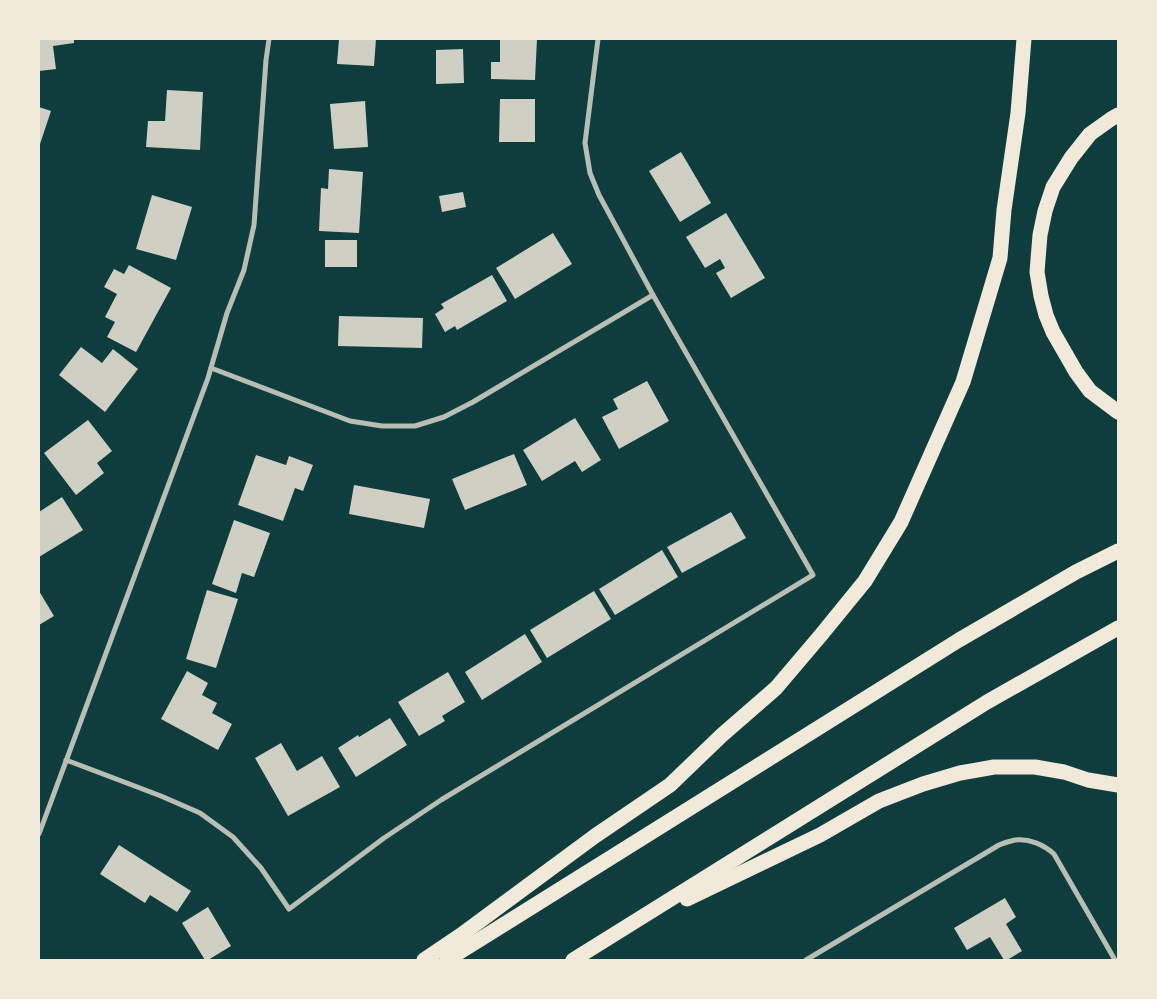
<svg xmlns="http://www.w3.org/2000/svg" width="1157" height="999" font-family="'Source Sans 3',sans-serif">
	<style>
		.building { fill: #cfcfc3 }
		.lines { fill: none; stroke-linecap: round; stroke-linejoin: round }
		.minor { stroke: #b8beb3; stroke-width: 5 }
		.motorway { stroke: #f1e9da; stroke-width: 15 }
	</style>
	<rect width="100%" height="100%" fill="#0f3d3e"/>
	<g class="building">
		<polygon points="39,39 74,39 74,43 53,46 56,69 39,71"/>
		<polygon points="339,39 376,39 374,66 337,64"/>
		<polygon points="500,39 537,39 535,80 491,79 491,62 500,62"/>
		<polygon points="463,49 464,83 436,84 436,50"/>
		<polygon points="167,90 203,92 200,150 146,147 148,121 165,121"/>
		<polygon points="500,99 535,99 535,142 499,142"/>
		<polygon points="365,101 368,147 334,149 330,104"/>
		<polygon points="39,107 51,111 39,147"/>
		<polygon points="681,152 711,203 680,222 649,171"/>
		<polygon points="329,169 363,172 359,233 319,231 321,188 328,189"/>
		<polygon points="463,192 466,207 442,212 439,196"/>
		<polygon points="152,195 192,207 176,260 136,249"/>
		<polygon points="726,213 765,278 731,298 716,273 725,268 720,259 705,268 686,237"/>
		<polygon points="553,233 572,264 515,299 496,268"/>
		<rect x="325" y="240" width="32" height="27"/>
		<polygon points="129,265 171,288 136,352 107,337 115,322 105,317 117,294 104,287 114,269 124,274"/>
		<polygon points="492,275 507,301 457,330 455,326 445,332 435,314 444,308 441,304"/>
		<polygon points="339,316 423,318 422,348 338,346"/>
		<polygon points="81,347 102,363 113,349 138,369 105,412 59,375"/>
		<polygon points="647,381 669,421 619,449 602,417 618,409 613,399"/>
		<polygon points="575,418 601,460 582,472 575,461 542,481 523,450"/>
		<polygon points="88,420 112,451 97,463 104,473 76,495 44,453"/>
		<polygon points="514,454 527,485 465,510 452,479"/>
		<polygon points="256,455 286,465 289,456 313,465 303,491 295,488 283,521 238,505"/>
		<polygon points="354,485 430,499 424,528 349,514"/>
		<polygon points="62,497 83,530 39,557 39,512"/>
		<polygon points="731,512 746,538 682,573 667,547"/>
		<polygon points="234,520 270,533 254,577 242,573 236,593 212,584"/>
		<polygon points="662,550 678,577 615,615 599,589"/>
		<polygon points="207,590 238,599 216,668 186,659"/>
		<polygon points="39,591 54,616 39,625"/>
		<polygon points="594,591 611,619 547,658 530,630"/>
		<polygon points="525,634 542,662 482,700 465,672"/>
		<polygon points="187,671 208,683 202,695 217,703 212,713 232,724 218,750 161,719"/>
		<polygon points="448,672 465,702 442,716 445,721 419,736 398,702"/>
		<polygon points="390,718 407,745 356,777 338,748 358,735 359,737"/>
		<polygon points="281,743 297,771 322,756 340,787 288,816 255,758"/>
		<polygon points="119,845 191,891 177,912 150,895 145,903 100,874"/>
		<polygon points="1005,898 1016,917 1006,924 1022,951 1007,960 1004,960 990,937 967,950 954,928"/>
		<polygon points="208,907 231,946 208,960 205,960 182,923"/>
	</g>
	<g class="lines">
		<g class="minor">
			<polyline points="211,368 350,421 382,426 415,426 444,417 473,402 653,295"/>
			<polyline points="66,760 161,796 200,813 233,837 261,868 289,909 384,838 441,800 813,575 653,295 599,195 590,173 585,143 598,39"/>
			<polyline points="39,834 208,378 227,313 244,270 254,225 266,60 269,39"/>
			<path d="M806 960 999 845C1004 843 1010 841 1015 840 1029 838 1044 845 1054 854L1115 960"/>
		</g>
		<g class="motorway">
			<polyline points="1118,115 1111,119 1090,134 1071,158 1053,187 1045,211 1040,235 1037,272 1041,296 1046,315 1053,332 1076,372 1090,391 1118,412"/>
			<polyline points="687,899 820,835 879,801 923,784 960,773 994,767 1035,767 1064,772 1088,780 1118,785"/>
			<polyline points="424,960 461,935 595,836 670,785 722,735 776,688 821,635 865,581 901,522 963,382 1000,258 1004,210 1018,113 1024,39"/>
			<polyline points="447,960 959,640 1076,572 1118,551"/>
			<polyline points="573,960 987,702 1118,628"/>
		</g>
	</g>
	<rect width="1157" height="999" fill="none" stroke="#f1e9da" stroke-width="80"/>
</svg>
